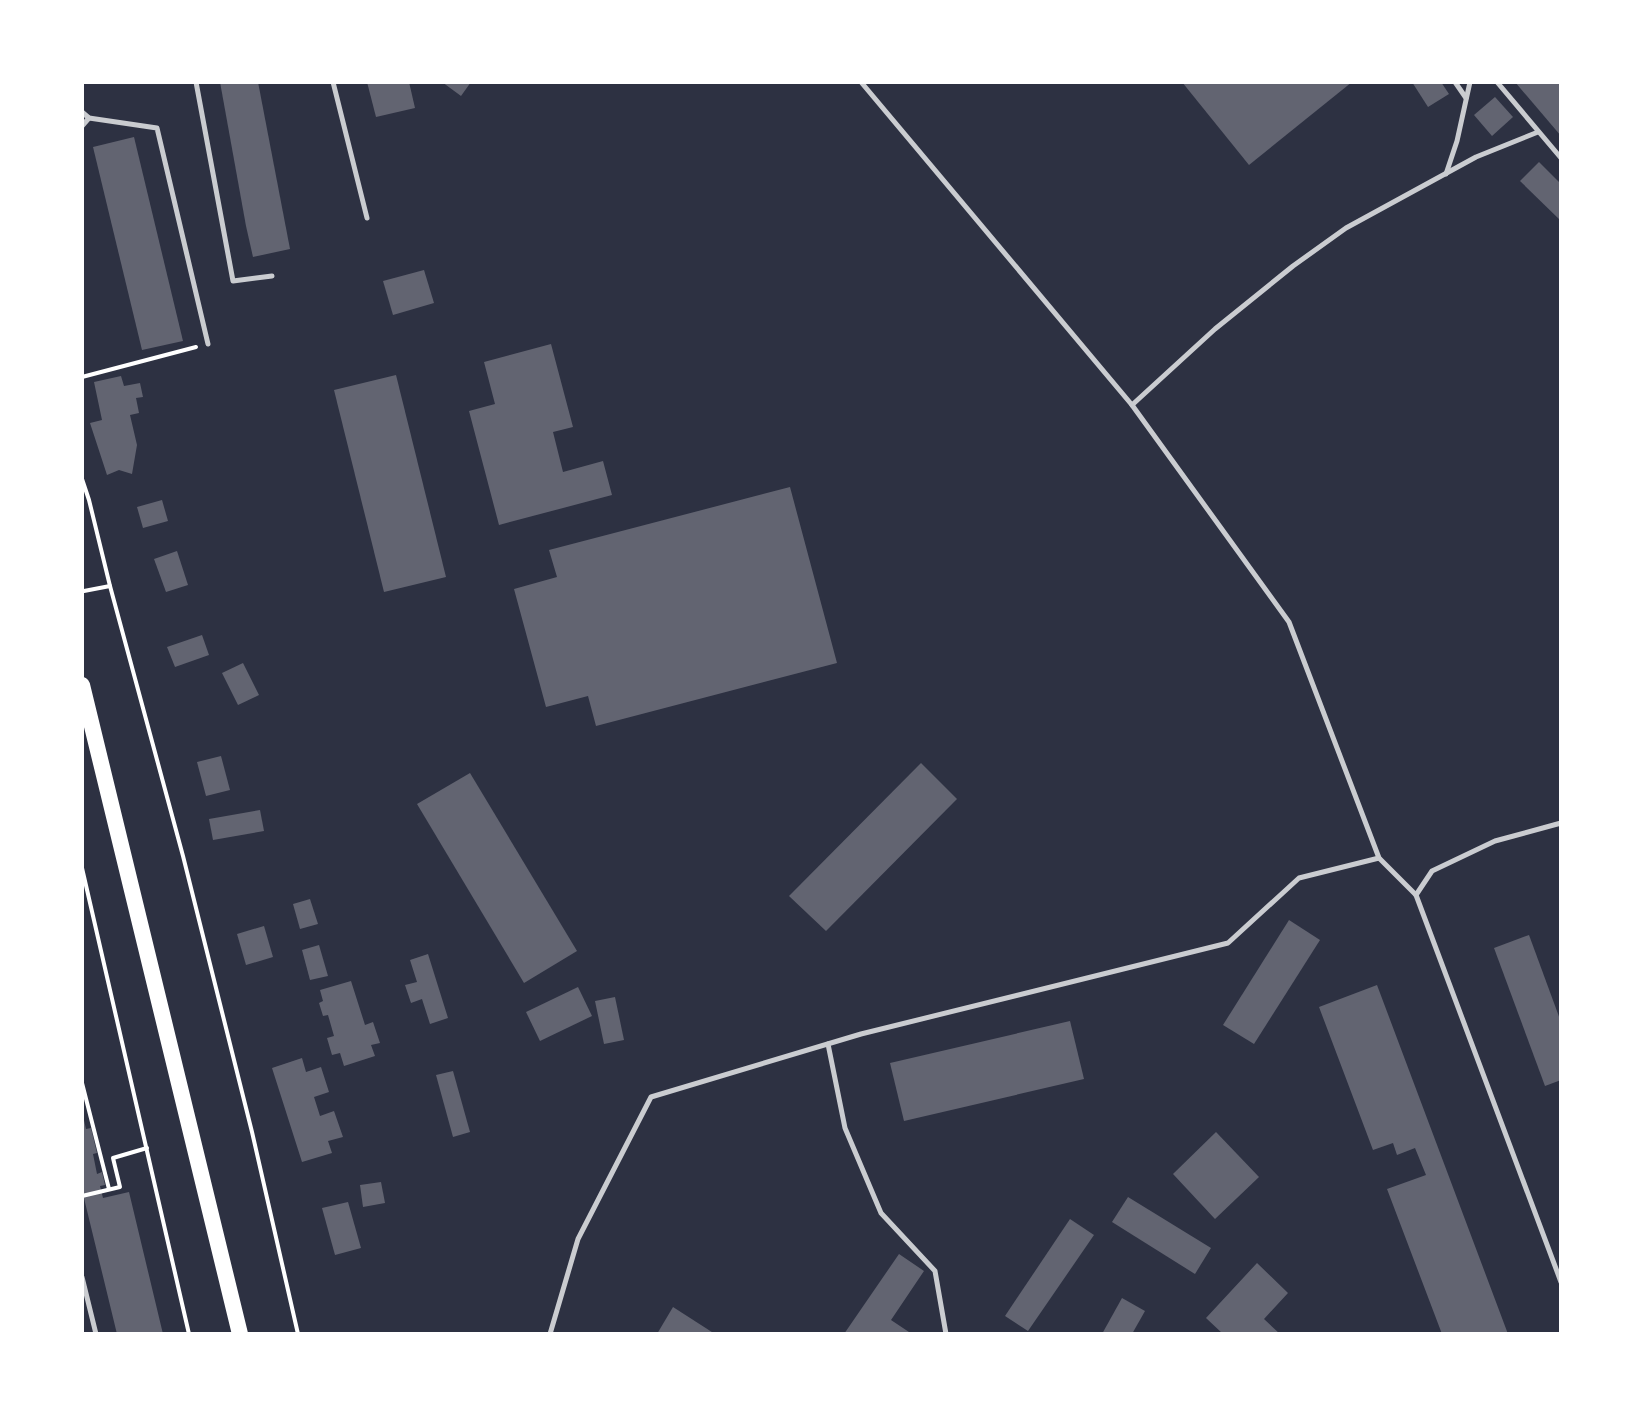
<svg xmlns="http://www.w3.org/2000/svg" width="1643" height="1416" font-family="'Open Sans',sans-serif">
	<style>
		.building { fill: #626471 }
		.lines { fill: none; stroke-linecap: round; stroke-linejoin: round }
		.path { stroke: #fff; stroke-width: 4 }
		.service { stroke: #caccd0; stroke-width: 5 }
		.primary { stroke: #fff; stroke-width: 16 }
	</style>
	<rect width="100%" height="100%" fill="#2d3142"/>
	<g class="building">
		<polygon points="220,82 258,82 290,249 253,257 246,226"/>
		<polygon points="367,82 409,82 415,108 376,117"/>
		<polygon points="442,82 471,82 461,96"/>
		<polygon points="1182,82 1352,82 1249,165"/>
		<polygon points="1412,82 1441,82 1449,94 1428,107"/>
		<polygon points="1515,82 1561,82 1561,136"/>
		<polygon points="1495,97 1513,117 1492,136 1474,115"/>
		<polygon points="134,137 183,341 142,350 93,147"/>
		<polygon points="1539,162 1561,184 1561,221 1520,181"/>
		<polygon points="424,270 434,303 393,315 383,281"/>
		<polygon points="551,344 573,427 553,432 563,472 603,461 612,495 499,525 469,411 495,404 484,362"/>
		<polygon points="396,375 446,577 384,592 334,390"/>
		<polygon points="121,376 124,386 140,383 143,397 136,398 139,413 130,415 137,445 132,474 119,470 107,475 90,423 102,420 94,382"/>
		<polygon points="790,487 837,663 596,726 588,696 546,707 514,589 557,577 549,550"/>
		<polygon points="162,500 168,521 143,528 137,507"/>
		<polygon points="177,551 188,585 166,592 154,559"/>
		<polygon points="202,635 209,655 175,667 167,647"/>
		<polygon points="243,663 259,695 238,705 222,673"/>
		<polygon points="221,756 230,790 206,796 197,762"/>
		<polygon points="921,763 957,799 826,931 789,896"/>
		<polygon points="470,773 577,951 524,983 417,804"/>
		<polygon points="260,810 264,831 213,840 209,819"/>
		<polygon points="310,899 318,924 300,929 293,904"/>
		<polygon points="1289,920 1320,940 1254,1044 1223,1025"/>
		<polygon points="264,926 273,957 246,965 237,934"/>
		<polygon points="1529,935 1561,1022 1561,1080 1545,1086 1494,948"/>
		<polygon points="319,945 328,976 310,980 302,950"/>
		<polygon points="428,954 448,1018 430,1024 422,999 411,1003 405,985 417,982 410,960"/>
		<polygon points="351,981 365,1025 373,1022 380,1043 371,1045 375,1056 344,1066 340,1053 332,1055 327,1038 334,1036 328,1015 323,1016 319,1003 323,1001 320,990"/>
		<polygon points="1377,985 1508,1334 1442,1334 1387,1189 1426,1175 1415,1148 1397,1155 1393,1143 1373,1150 1319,1007"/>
		<polygon points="578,987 592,1016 540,1041 526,1012"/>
		<polygon points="615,997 624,1040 604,1044 595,1001"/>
		<polygon points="1070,1021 1084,1079 904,1121 890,1063"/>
		<polygon points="302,1058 306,1072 321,1067 329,1092 314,1097 320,1116 334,1111 343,1137 328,1141 332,1153 302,1162 272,1068"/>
		<polygon points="453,1071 470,1132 453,1137 436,1075"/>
		<polygon points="83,1116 86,1129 91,1128 97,1153 93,1154 97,1174 102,1172 105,1185 100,1186 103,1198 129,1192 163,1334 117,1334 82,1190"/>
		<polygon points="1216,1132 1259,1177 1215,1219 1173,1174"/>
		<polygon points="381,1182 385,1203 363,1207 360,1185"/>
		<polygon points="1128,1197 1211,1248 1195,1274 1112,1222"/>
		<polygon points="348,1202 361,1248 335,1255 322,1208"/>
		<polygon points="1070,1219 1094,1235 1028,1331 1005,1316"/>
		<polygon points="899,1254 924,1271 891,1320 912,1334 844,1334"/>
		<polygon points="1257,1263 1288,1293 1264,1319 1280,1334 1223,1334 1206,1318"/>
		<polygon points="1122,1298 1145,1311 1132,1334 1102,1334"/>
		<polygon points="673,1307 715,1334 657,1334"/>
	</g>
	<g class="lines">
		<g class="path">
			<polyline points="82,377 196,347"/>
			<polyline points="82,479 89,500 110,586 183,856 252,1132 298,1334"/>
			<polyline points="84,591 110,586"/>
			<polyline points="82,868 189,1334"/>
			<polyline points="82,1083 109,1189"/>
			<polyline points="82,1196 120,1187 113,1158 147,1148"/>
		</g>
		<g class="service">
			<polyline points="196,82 233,281 272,276"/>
			<polyline points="333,82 367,218"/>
			<polyline points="861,82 1132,405 1289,622 1379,858 1416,895 1561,1282"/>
			<polyline points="1455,82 1466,98"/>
			<polyline points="1497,82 1561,158"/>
			<polyline points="82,112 89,118 157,128 208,344"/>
			<polyline points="82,126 89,118"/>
			<polyline points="1446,174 1457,141 1470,82"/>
			<polyline points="1132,405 1215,329 1293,266 1346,228 1476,157 1538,132"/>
			<polyline points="1416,895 1432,871 1495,841 1561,823"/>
			<polyline points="828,1044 845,1128 881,1213 935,1271 946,1334"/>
			<polyline points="82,1277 96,1334"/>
			<polyline points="550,1334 578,1239 651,1097 861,1034 1228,943 1299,878 1379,858"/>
		</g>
		<polyline class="primary" points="82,685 240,1334"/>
	</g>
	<rect width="1643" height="1416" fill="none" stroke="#ffffff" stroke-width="168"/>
</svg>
